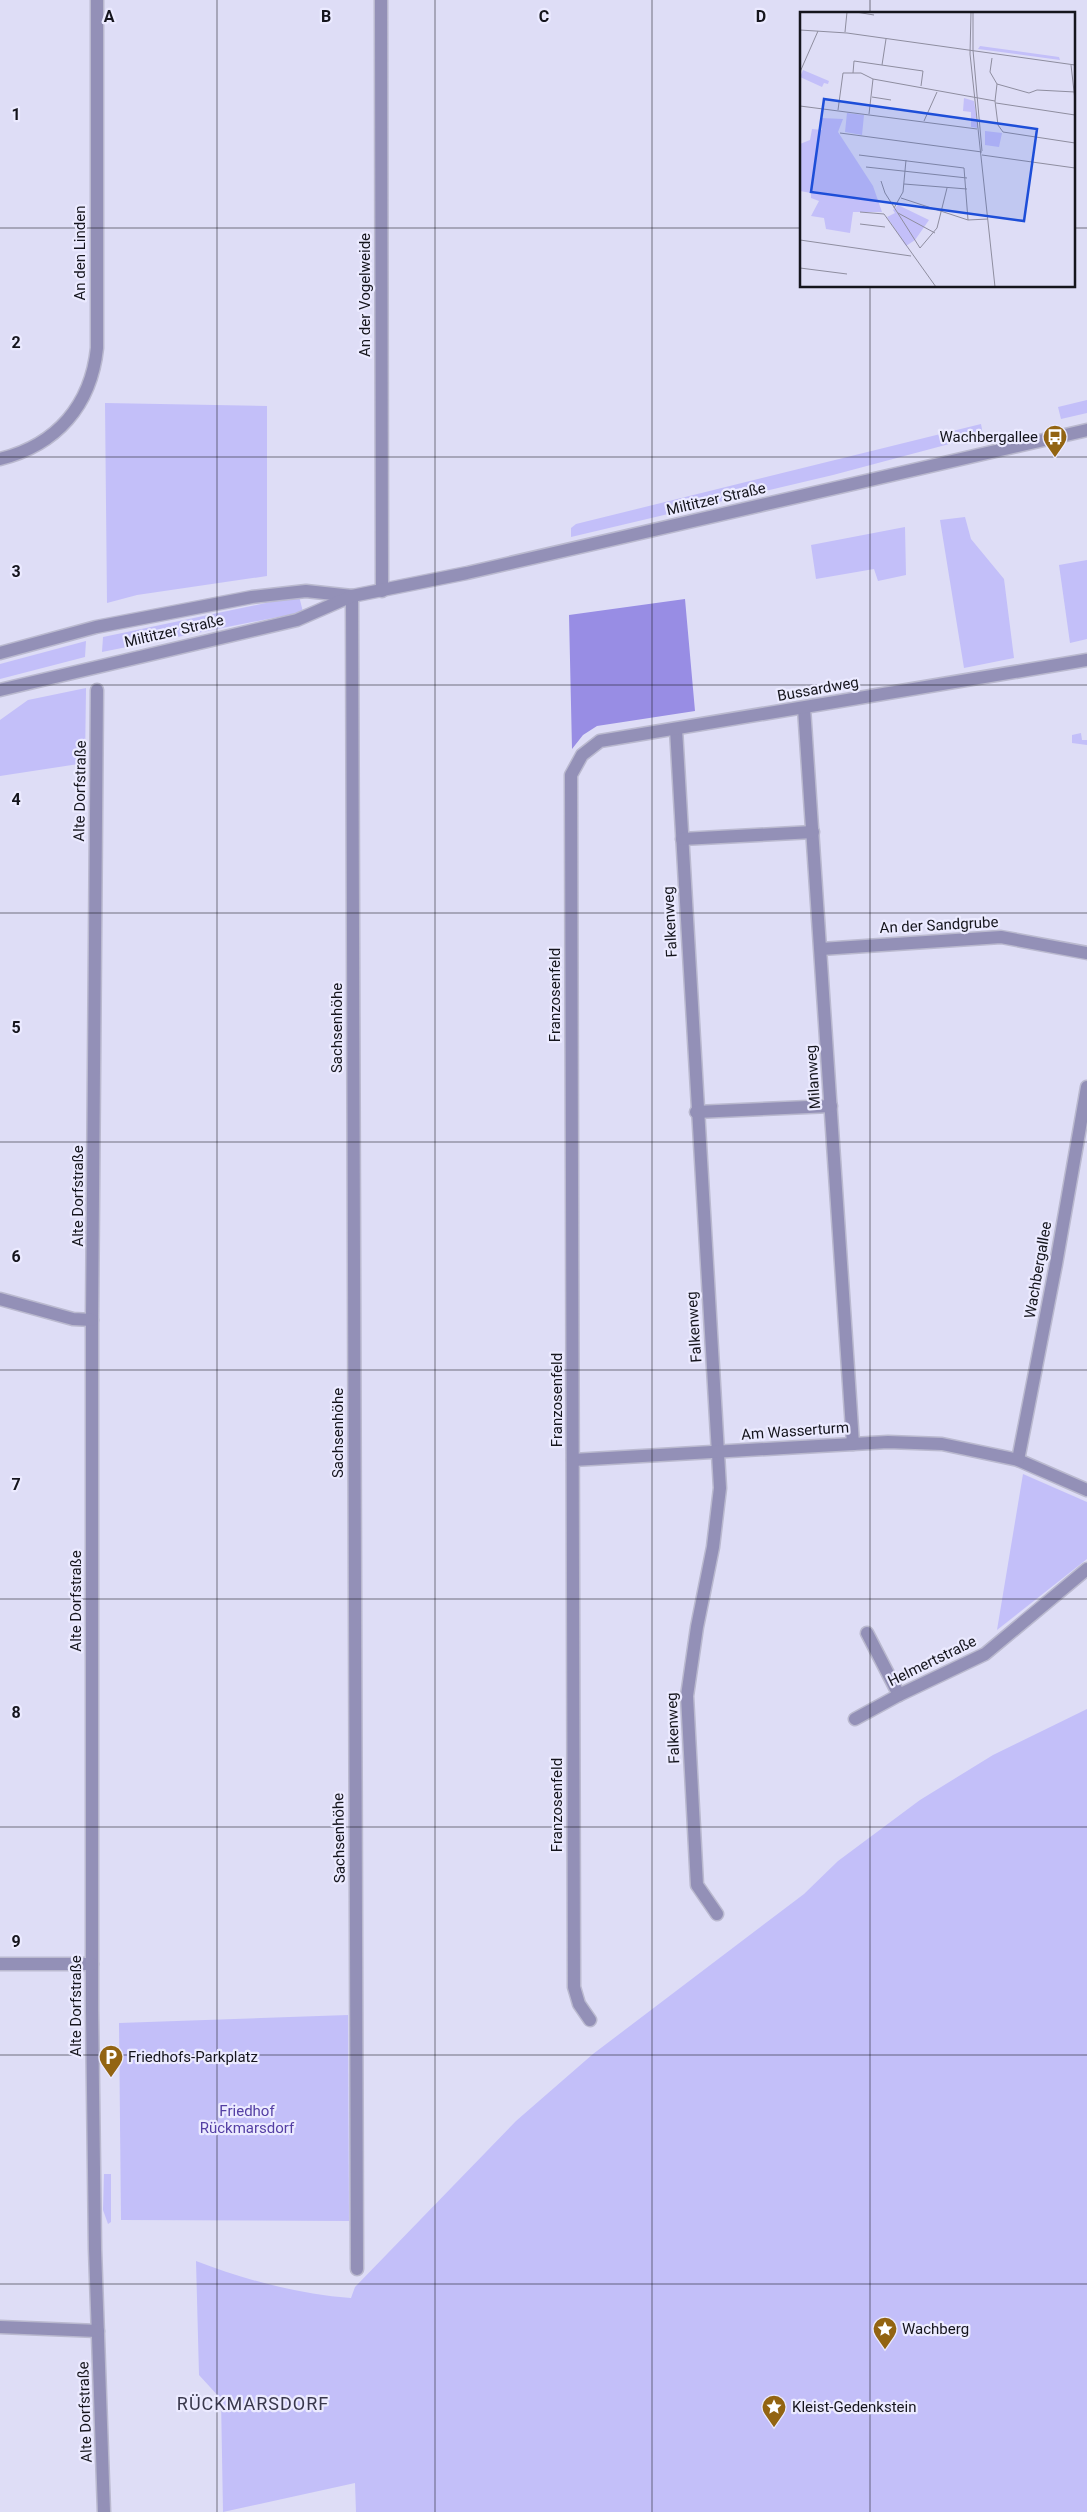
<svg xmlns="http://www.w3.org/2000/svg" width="1087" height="2512" font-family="Roboto,sans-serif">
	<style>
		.green { fill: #c3bff9 }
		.water { fill: #988de4 }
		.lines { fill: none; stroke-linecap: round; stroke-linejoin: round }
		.minor-casing { stroke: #bab9cf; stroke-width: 15 }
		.minor { stroke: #9390b7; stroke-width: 12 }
		.grid { fill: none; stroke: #15151d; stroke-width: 1; stroke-opacity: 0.55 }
		.labels { text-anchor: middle; stroke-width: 4.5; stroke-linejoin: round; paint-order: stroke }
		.street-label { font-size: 15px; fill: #15151d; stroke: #ebeaff }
		.poi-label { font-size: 15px; fill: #15151d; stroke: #ebeaff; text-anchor: start }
		.park-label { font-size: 15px; fill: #543fa4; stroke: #ebeaff }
		.quarter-label { font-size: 18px; letter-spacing: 1px; fill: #39384c; stroke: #ebeaff }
		.inset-road { fill: none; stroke: #8e8d9f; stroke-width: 1 }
		.view { fill: #1d4ed8; fill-opacity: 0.15; stroke: #1d4ed8; stroke-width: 2.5 }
		.inset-edge { fill: none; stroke: #15151d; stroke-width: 2.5 }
		.grid-label { font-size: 16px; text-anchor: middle; font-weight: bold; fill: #15151d; stroke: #ebeaff; stroke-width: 4.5; stroke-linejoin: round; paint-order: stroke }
	</style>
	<rect width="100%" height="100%" fill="#deddf6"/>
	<g class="green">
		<polygon points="1087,400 1087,413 1061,419 1058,407"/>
		<polygon points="105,403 267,406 267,576 137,595 107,603"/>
		<polygon points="981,424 983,435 833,475 571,537 571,528 576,524"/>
		<polygon points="965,517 971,539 1004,579 1014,658 964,668 940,520"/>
		<polygon points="905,527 906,575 878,581 874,569 816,579 811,545"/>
		<polygon points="1087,560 1087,639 1070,643 1059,565"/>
		<polygon points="299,596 303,612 102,652 103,637"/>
		<polygon points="86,641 85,657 0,679 0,664"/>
		<polygon points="86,688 85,763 0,776 0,720 28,700"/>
		<polygon points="1081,733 1082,740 1087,740 1087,745 1072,743 1072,735"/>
		<polygon points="1023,1474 1087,1502 1087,1559 997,1630"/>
		<path d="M1087 1709V2512H356L355 2483 223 2512 221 2399 199 2375 196 2261C246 2280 297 2294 351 2298L355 2287 516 2121 593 2054 804 1894 838 1861 920 1800 993 1755Z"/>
		<polygon points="348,2015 349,2221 121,2220 119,2023"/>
		<polygon points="104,2174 111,2174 111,2222 108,2224 103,2210"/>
	</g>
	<polygon class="water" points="685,599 695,711 597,726 583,735 572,749 569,615"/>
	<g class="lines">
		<defs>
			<g id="minor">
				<polyline points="381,0 382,591"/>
				<path d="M0 459C57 445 91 405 97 348V0"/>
				<polyline points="352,596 357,2269"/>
				<polyline points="0,653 96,627 252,597 306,591 352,596"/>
				<polyline points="0,690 297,620 352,596 467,573 1087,430"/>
				<polyline points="97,690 92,1320 92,2010 95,2249 104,2512"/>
				<polyline points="804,708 853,1444"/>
				<polyline points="676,729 720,1488 713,1547 697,1627 687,1696 697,1885 717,1914"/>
				<polyline points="682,839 813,832"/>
				<polyline points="821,949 1001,937 1087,953"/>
				<polyline points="696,1112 831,1106"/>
				<polyline points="0,1299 73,1319 92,1320"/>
				<polyline points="573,1460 888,1442 942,1444 1018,1460 1087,1490"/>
				<polyline points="1018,1460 1056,1264 1087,1087"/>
				<polyline points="867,1633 899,1695"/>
				<polyline points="855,1719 899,1695 985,1654 1087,1569"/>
				<polyline points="0,1964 92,1964"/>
				<polyline points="590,2020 579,2004 574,1987 571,775 582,755 600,741 1087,660"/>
				<polyline points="0,2327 98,2331"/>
			</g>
		</defs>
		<use href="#minor" class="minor-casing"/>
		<use href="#minor" class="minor"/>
	</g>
	<path class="grid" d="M217 0V2512M435 0V2512M652 0V2512M870 0V14M0 228H801M1073 228H1087M870 286V2512M0 457H1087M0 685H1087M0 913H1087M0 1142H1087M0 1370H1087M0 1599H1087M0 1827H1087M0 2055H1087M0 2284H1087"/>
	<defs>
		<symbol id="bus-pin" viewBox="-11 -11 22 30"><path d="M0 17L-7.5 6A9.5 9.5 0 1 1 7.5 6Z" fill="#936412" stroke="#ebeaff"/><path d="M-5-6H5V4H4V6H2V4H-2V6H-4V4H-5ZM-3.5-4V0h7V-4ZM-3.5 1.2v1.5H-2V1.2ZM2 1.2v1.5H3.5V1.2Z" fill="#fff"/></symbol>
		<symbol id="parking-pin" viewBox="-11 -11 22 30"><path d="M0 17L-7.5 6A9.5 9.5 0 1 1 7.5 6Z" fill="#936412" stroke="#ebeaff"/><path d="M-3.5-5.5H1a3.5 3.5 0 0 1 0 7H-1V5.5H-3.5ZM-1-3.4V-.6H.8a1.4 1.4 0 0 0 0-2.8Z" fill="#fff"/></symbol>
		<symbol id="sight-pin" viewBox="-11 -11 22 30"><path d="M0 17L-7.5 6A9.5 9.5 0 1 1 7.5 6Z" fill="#936412" stroke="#ebeaff"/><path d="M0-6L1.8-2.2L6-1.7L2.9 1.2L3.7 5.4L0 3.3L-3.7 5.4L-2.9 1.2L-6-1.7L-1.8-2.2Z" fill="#fff"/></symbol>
	</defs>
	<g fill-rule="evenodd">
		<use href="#bus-pin" x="1041" y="423" width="28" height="38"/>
		<use href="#parking-pin" x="97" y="2043" width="28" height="38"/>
		<use href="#sight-pin" x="871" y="2315" width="28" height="38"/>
		<use href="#sight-pin" x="760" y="2393" width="28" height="38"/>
	</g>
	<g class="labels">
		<g class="street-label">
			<text transform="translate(80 253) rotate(-90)" y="5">An den Linden</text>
			<text transform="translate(365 295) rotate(-90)" y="5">An der Vogelweide</text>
			<text transform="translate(716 499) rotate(-13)" y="5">Miltitzer Straße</text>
			<text transform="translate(174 631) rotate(-13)" y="5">Miltitzer Straße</text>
			<text transform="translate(818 689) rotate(-10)" y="5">Bussardweg</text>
			<text transform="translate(80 791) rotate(-89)" y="5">Alte Dorfstraße</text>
			<text transform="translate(670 922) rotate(-93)" y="5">Falkenweg</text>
			<text transform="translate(939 925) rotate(-3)" y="5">An der Sandgrube</text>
			<text transform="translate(555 995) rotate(-90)" y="5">Franzosenfeld</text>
			<text transform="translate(337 1028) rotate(-90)" y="5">Sachsenhöhe</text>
			<text transform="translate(813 1077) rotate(-94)" y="5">Milanweg</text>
			<text transform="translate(78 1196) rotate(-90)" y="5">Alte Dorfstraße</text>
			<text transform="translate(1038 1270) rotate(-80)" y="5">Wachbergallee</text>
			<text transform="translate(694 1327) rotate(-94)" y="5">Falkenweg</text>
			<text transform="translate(557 1400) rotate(-90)" y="5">Franzosenfeld</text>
			<text transform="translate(795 1431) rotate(-4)" y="5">Am Wasserturm</text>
			<text transform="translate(338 1433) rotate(-90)" y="5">Sachsenhöhe</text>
			<text transform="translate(76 1601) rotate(-90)" y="5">Alte Dorfstraße</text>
			<text transform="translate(932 1661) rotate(-26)" y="5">Helmertstraße</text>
			<text transform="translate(673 1728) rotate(-92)" y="5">Falkenweg</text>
			<text transform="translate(557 1805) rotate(-90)" y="5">Franzosenfeld</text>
			<text transform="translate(339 1838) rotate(-91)" y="5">Sachsenhöhe</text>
			<text transform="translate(76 2006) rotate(-90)" y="5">Alte Dorfstraße</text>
			<text transform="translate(85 2412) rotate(-92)" y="5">Alte Dorfstraße</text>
		</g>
		<g class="poi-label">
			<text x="1038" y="442" text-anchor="end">Wachbergallee</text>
			<text x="128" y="2062">Friedhofs-Parkplatz</text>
			<text x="902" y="2334">Wachberg</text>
			<text x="792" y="2412">Kleist-Gedenkstein</text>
		</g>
		<g class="park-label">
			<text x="247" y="2116">Friedhof<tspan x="247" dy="17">Rückmarsdorf</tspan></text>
		</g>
		<g class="quarter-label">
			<text x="253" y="2410">RÜCKMARSDORF</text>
		</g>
	</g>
	<g transform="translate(800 12)">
		<rect width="275" height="275" fill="#deddf6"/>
		<path d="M180 34 259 45 260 48 178 37ZM3 58 29 69 28 72 24 71 22 75 0 65ZM164 86 174 89 178 116 171 115V100L163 99ZM47 101 64 103 62 123 45 120ZM21 106 43 107 38 120 73 174 82 200H53L50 221 26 217 24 206 11 204 19 189 11 186V181L0 179V132L10 128 12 117 22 118ZM185 119 202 121 199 135 185 133ZM98 193 129 208 115 228 106 234 87 205 95 201 93 198Z" fill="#c3bff9"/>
		<path class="inset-road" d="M56 0 74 3M171 0 170 42 195 275M173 0V38L182 139M0 18 47 21 275 53M45 20 47 0M192 46 190 60 197 72 195 89M82 53 86 27M271 53 275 88M0 60 18 19M53 61 54 49 123 59 121 74M197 72 229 81 237 78 275 80M72 85 91 88M196 91 275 103M0 94 177 117M38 98 43 61H61L73 67 195 89 198 113 203 120 275 131M69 102 73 67M124 109 137 80M40 121 182 140M59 143 164 156 168 208 188 207M182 143 275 156M66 155 167 166M81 169 85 181 120 236 137 216 147 176M104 172 167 177M101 186 168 208M94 196 103 180 106 148M60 200 84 202 136 275M98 201 135 221M60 212 85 215M0 228 111 244M0 256 47 262"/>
		<path class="view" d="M24 87 237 117 224 209 11 180Z"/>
		<rect width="275" height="275" class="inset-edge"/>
	</g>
	<g class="grid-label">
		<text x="109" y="22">A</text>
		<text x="326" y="22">B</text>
		<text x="544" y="22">C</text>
		<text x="761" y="22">D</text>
		<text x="16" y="120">1</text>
		<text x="16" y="348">2</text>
		<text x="16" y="577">3</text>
		<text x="16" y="805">4</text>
		<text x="16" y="1033">5</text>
		<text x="16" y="1262">6</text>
		<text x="16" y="1490">7</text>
		<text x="16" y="1718">8</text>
		<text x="16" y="1947">9</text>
	</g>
</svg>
